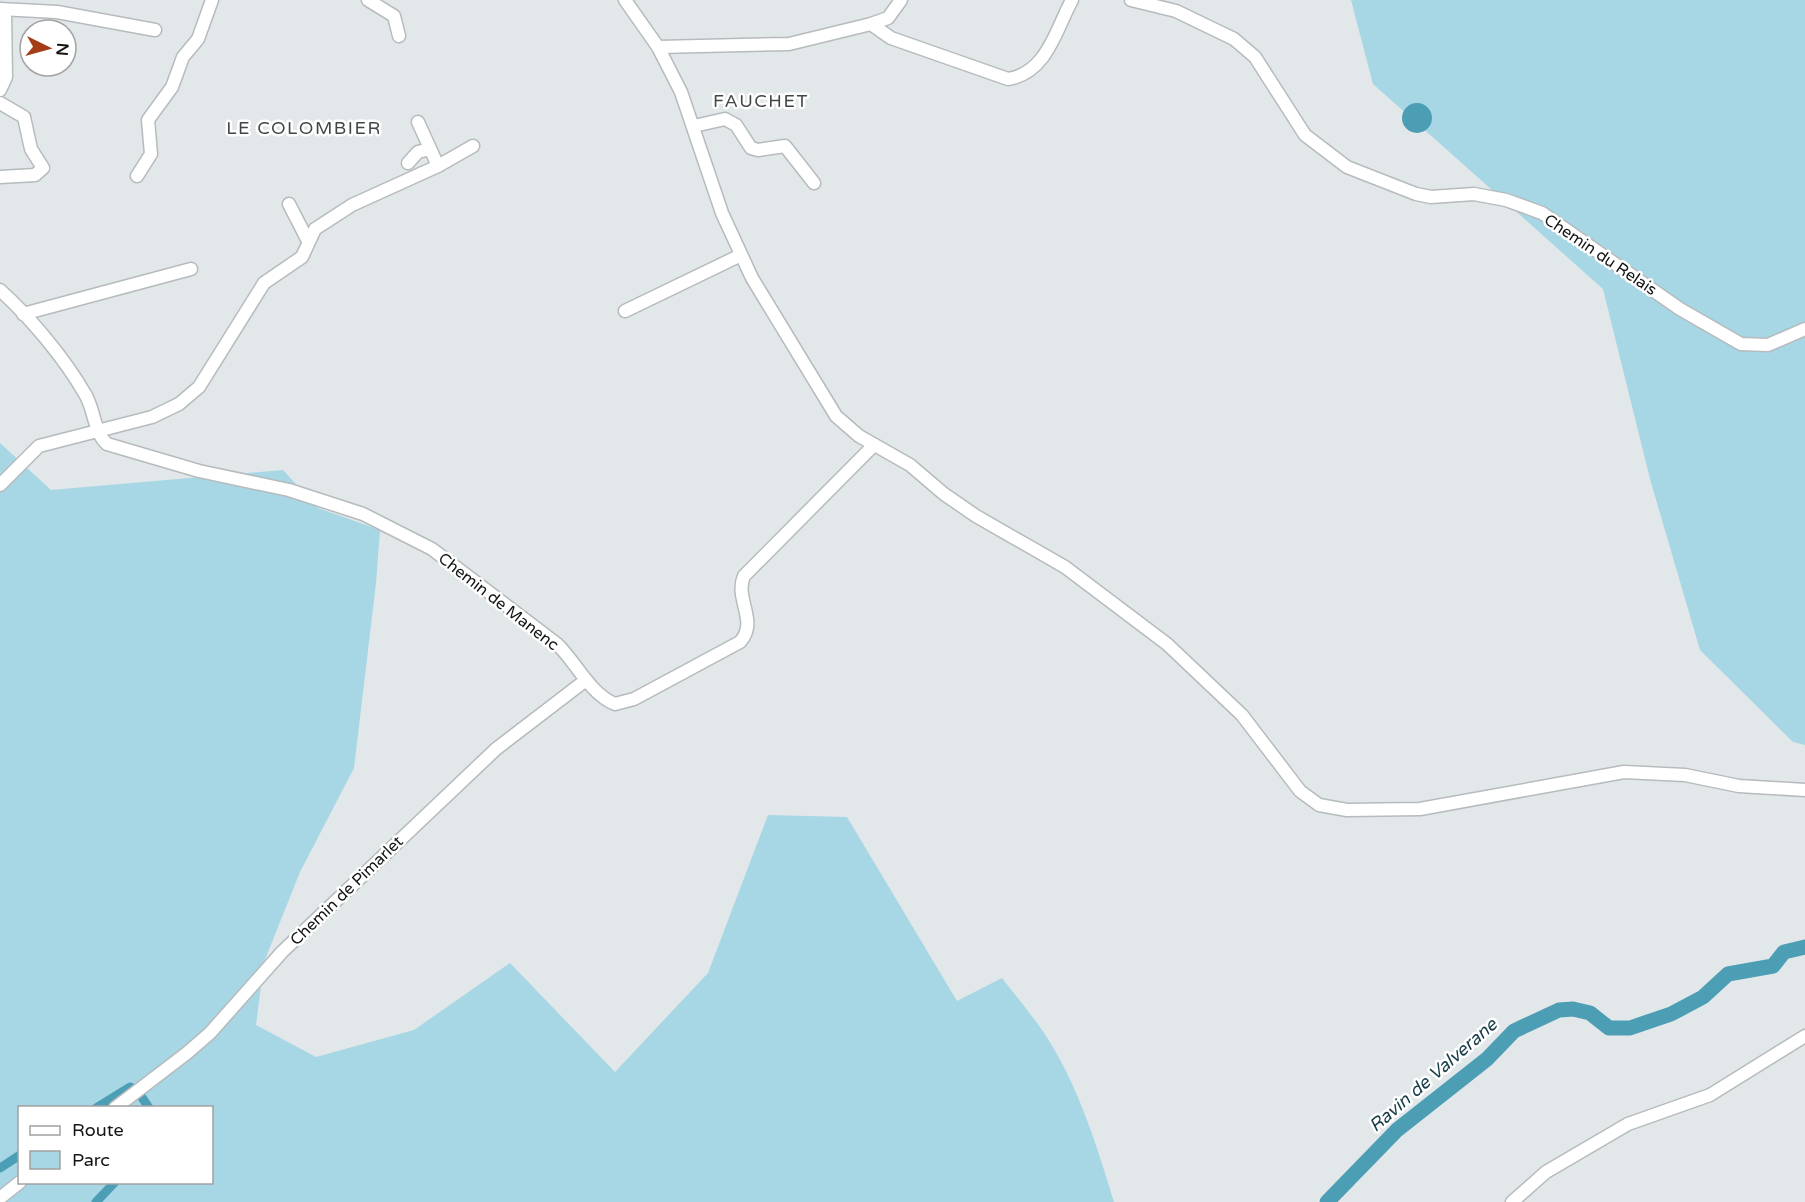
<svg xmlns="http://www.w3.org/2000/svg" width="1805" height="1202" font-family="'Varela Round',sans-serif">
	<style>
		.green { fill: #a7d6e5; fill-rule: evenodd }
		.water { fill: #4c9eb5 }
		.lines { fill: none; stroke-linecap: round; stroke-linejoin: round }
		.canal { stroke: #4c9eb5; stroke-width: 9 }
		.river { stroke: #4c9eb5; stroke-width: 15 }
		.minor-casing { stroke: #b6bbbd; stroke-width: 15 }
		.minor { stroke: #fff; stroke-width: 12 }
		.labels { text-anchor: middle; stroke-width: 5; stroke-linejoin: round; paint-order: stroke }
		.street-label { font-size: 16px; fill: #131515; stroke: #fff }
		.neighbourhood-label { font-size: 18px; letter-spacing: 1.5px; fill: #414647; stroke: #fff }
		.water-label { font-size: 18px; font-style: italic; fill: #173d48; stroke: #fff }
	</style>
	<rect width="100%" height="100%" fill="#e2e7e9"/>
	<g class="green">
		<polygon points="1351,0 1805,0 1805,745 1793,742 1700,650 1650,479 1603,289 1373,84"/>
		<path d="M0 443 51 490 283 470 318 508 380 530 376 583 354 768 300 872 264 962 256 1025 316 1057 414 1030 510 963 615 1072 708 973 768 815 847 817 957 1001 1002 978C1019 1000 1037 1021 1051 1044 1080 1091 1098 1150 1114 1202H0ZM20 1108H212V1182H20Z"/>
	</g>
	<circle class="water" cx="1417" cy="118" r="15"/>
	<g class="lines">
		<g class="canal">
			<polyline points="96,1108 130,1087 137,1090 149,1108"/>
			<polyline points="0,1168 20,1155"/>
			<polyline points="96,1202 115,1182"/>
		</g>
		<polyline class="river" points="1327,1202 1397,1130 1487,1059 1514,1031 1559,1010 1573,1009 1590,1013 1609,1028 1630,1028 1671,1014 1703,997 1728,974 1773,966 1784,952 1805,947"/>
		<defs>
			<g id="minor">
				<polyline points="368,0 394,16 399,36"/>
				<polyline points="625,0 658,47 681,92 722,213 752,278 836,416 859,436 910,465 944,494 976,516 1065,567 1167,644 1242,715 1300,791 1319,805 1347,810 1420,809 1624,772 1685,775 1739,786 1805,790"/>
				<polyline points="1131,0 1176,11 1234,39 1255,57 1305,135 1347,167 1416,194 1431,197 1474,194 1506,200 1542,213 1680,309 1741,344 1768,345 1805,329"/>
				<polyline points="0,9 57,12 155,30"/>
				<polyline points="871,24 888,18 901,0"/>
				<path d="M658 47 789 44 871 24 891 38 1008 79C1047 73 1056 29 1072 0"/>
				<polyline points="0,90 6,77 5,10"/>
				<polyline points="0,103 24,117 31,149 43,168 35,175 0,177"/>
				<polyline points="418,122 438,166"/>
				<polyline points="694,126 725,119 736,125 751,148 758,150 785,146 814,183"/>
				<polyline points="408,163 418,152 430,149"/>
				<polyline points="137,176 151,154 148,120 172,87 183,57 198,39 212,0"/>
				<polyline points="289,204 308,241"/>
				<path d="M0 290C30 317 65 359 85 394 95 410 93 431 107 444L199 471 289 490 363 514 432 549 557 644C576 662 590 694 615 704L634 699 740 642C759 621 734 599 744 576L874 445"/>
				<polyline points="625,311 741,255"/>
				<polyline points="23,314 191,269"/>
				<polyline points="0,485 39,446 152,417 179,404 199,387 264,283 302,257 315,229 352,205 438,166 473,146"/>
				<polyline points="115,1108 187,1053 210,1033 282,952 496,749 586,680"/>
				<polyline points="0,1198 20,1182"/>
				<polyline points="1512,1202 1546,1172 1628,1124 1710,1095 1805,1036"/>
			</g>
		</defs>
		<use href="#minor" class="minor-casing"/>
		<use href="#minor" class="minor"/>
	</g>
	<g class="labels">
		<g class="street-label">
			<text transform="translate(1601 254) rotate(34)" y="6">Chemin du Relais</text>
			<text transform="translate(499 601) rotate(38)" y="6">Chemin de Manenc</text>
			<text transform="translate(346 890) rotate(-44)" y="6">Chemin de Pimarlet</text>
		</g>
		<g class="neighbourhood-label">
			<text x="761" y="107">FAUCHET</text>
			<text x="304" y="134">LE COLOMBIER</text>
		</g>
		<g class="water-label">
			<text transform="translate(1433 1075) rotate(-41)" y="6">Ravin de Valverane</text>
		</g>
	</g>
	<rect x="18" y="1106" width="195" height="78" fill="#ffffff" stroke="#a1a1a1" stroke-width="1.5"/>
	<rect x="30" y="1126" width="30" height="9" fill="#ffffff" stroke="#a1a1a1" stroke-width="1.5"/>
	<text x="72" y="1136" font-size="18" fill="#131515">Route</text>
	<rect x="30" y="1151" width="30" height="18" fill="#a7d6e5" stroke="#a1a1a1" stroke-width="1.5"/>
	<text x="72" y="1166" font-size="18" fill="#131515">Parc</text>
	<g transform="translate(48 48) rotate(95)"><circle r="28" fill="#ffffff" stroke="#a1a1a1" stroke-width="1.5"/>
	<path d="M0-4.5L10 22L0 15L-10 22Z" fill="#a43d18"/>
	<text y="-9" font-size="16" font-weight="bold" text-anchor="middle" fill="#131515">N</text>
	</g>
</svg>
